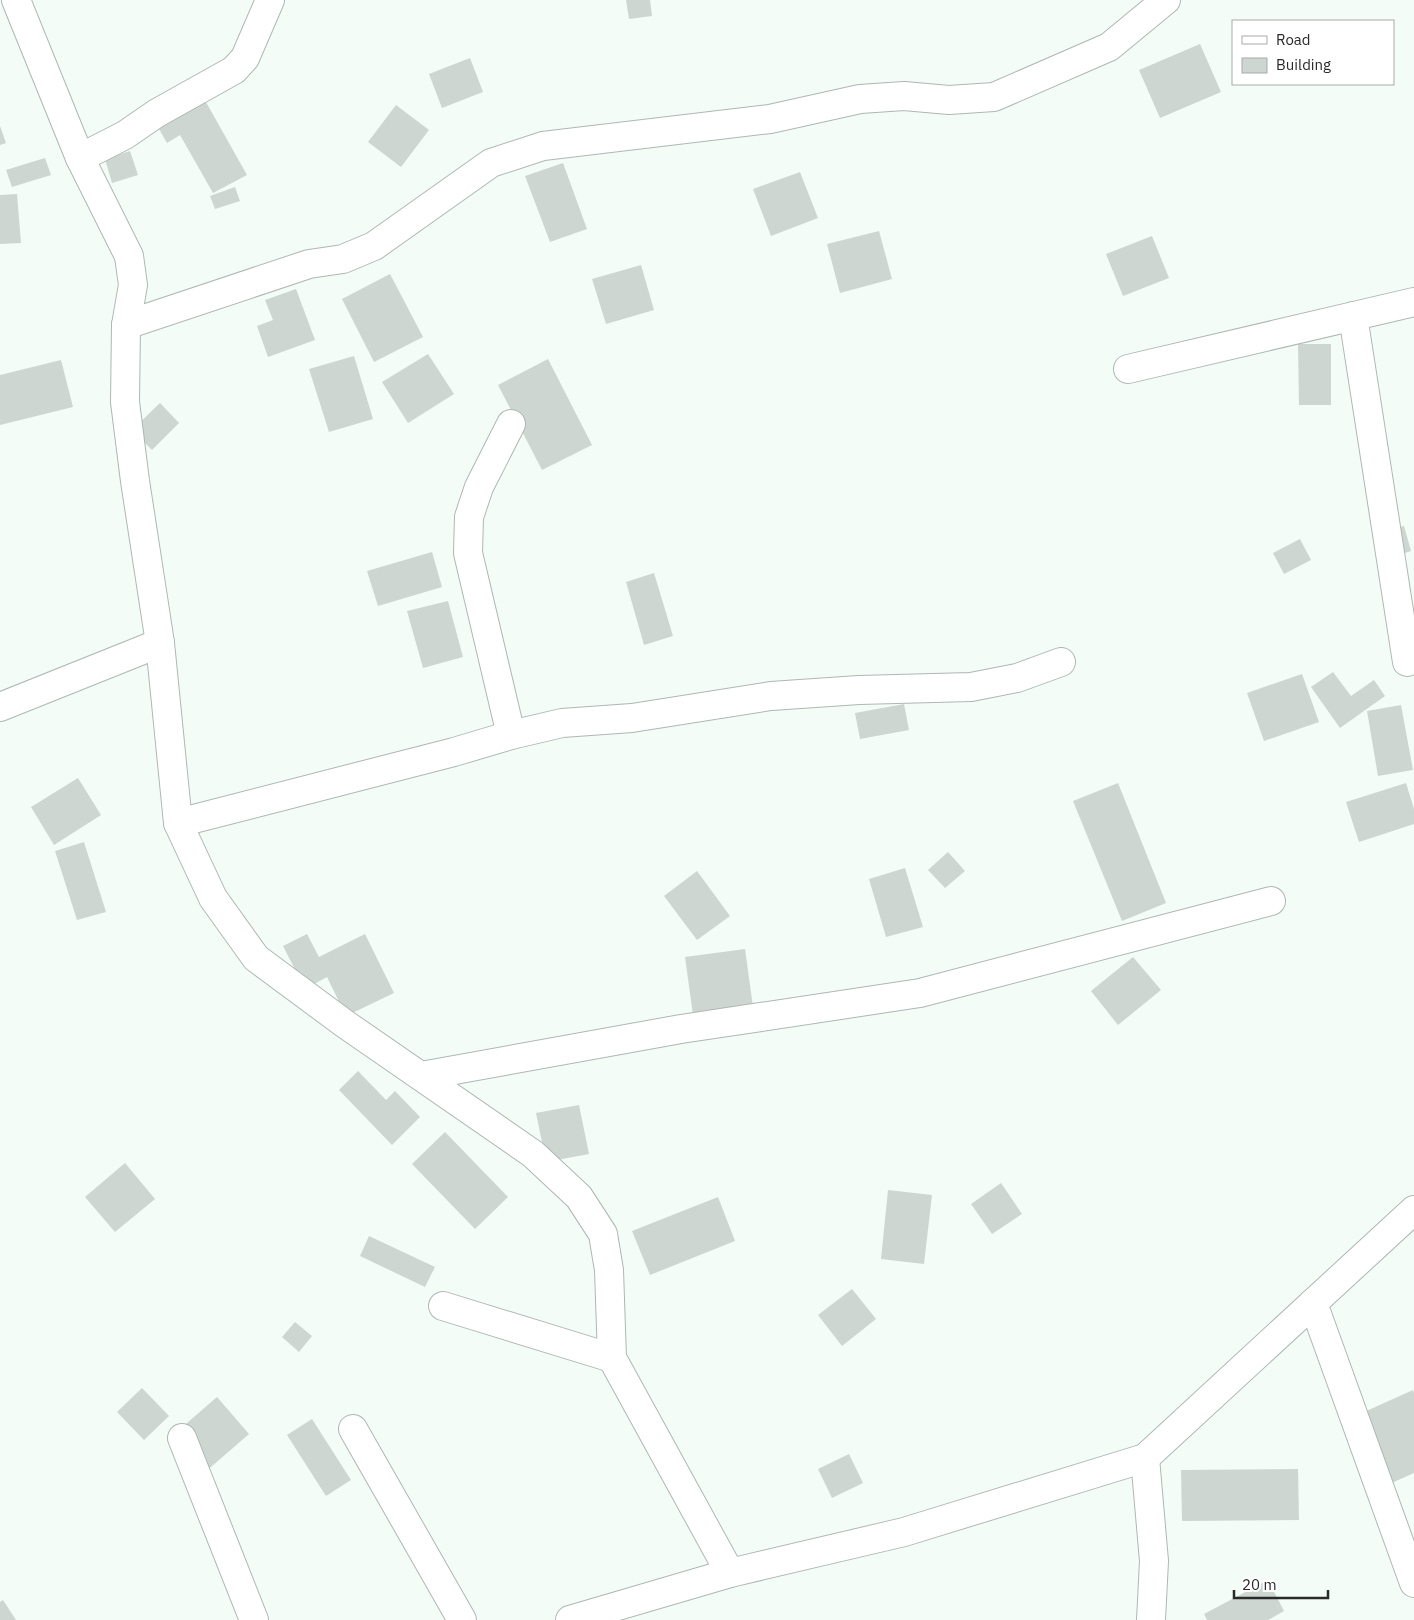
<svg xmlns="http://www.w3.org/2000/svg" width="1414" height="1620" font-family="'IBM Plex Sans',sans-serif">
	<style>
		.building { fill: #ced6d2 }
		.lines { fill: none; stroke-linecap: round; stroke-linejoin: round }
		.street-casing { stroke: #afb7b4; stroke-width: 30 }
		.street { stroke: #fff; stroke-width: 28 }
	</style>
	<rect width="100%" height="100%" fill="#f3fcf7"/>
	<g class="building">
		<polygon points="626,0 650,0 652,16 629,19"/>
		<polygon points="1200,44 1221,92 1160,118 1139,70"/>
		<polygon points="470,58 483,92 442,108 429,74"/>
		<polygon points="202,95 247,175 213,193 180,135 167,143 155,122"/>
		<polygon points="396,105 429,130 401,167 368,142"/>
		<polygon points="0,126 6,143 0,145"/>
		<polygon points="130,151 138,175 112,183 105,159"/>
		<polygon points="45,158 51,175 12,187 6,170"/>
		<polygon points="563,163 587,229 550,242 525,176"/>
		<polygon points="800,172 818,218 771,236 753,189"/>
		<polygon points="235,187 240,201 215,209 210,196"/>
		<polygon points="17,194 21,243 0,244 0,195"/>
		<polygon points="879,231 892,279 840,293 827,244"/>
		<polygon points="1152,236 1169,278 1123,296 1106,254"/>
		<polygon points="641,265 654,310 606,324 592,279"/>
		<polygon points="390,274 423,337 374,362 342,299"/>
		<polygon points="296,289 315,340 268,357 257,326 273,320 265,300"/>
		<polygon points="1298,344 1331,344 1331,405 1299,405"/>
		<polygon points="428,354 454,394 408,423 382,382"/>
		<polygon points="354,356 373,419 329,432 309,369"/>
		<polygon points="548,359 592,445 542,470 498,385"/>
		<polygon points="61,360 73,407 0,425 0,375"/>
		<polygon points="160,403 179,423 152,450 132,430"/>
		<polygon points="1404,526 1411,551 1386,559 1379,533"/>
		<polygon points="1300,539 1311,560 1284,574 1273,553"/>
		<polygon points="432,552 442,587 378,606 367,571"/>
		<polygon points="654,573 673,636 644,645 626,582"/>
		<polygon points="448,601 463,657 423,668 407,611"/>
		<polygon points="1333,672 1351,696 1374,680 1385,696 1340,728 1311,687"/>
		<polygon points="1302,674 1319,722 1264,741 1247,693"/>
		<polygon points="904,704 909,730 860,739 855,713"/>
		<polygon points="1401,705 1413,770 1378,776 1367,711"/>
		<polygon points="78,778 101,815 54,845 31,807"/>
		<polygon points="1118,783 1166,903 1122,921 1073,801"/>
		<polygon points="1406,783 1414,809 1414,824 1359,842 1346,802"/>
		<polygon points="84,842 106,912 77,920 55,851"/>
		<polygon points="948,852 965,871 945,888 928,870"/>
		<polygon points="905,868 923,927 886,937 869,879"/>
		<polygon points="697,871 730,916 697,940 664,896"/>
		<polygon points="307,934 319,957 365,934 394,993 346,1016 327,977 305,989 283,946"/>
		<polygon points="745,949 753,1007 693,1015 685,957"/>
		<polygon points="1133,957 1161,990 1118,1025 1091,991"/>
		<polygon points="358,1071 386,1100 395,1091 420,1117 392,1145 339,1090"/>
		<polygon points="579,1105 589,1154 546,1162 536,1113"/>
		<polygon points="445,1132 508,1197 475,1229 412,1164"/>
		<polygon points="125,1163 155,1199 115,1232 85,1197"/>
		<polygon points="1001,1183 1022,1214 992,1234 971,1204"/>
		<polygon points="888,1190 932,1195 924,1264 881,1259"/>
		<polygon points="718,1197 735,1241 650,1275 632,1231"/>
		<polygon points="369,1236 435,1267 425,1287 360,1256"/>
		<polygon points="852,1289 876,1319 842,1346 818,1315"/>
		<polygon points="295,1322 312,1336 299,1352 282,1337"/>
		<polygon points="142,1388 169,1416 144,1440 117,1412"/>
		<polygon points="1413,1390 1414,1393 1414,1473 1385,1486 1353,1417"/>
		<polygon points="217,1397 249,1434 204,1473 172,1436"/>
		<polygon points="312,1419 351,1480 326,1496 287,1435"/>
		<polygon points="849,1454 863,1483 832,1498 818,1469"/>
		<polygon points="1298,1469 1299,1520 1182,1521 1181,1470"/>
		<polygon points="1268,1580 1284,1611 1268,1620 1207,1620 1204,1614"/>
		<polygon points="3,1600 16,1620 0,1620 0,1602"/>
	</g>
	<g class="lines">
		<defs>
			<g id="street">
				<polyline points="16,0 80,158 129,256 133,285 126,325 125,402 135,481 160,643 178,823 213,898 256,958 345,1024 533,1154 579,1197 603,1234 609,1270 612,1358 730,1573"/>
				<polyline points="80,158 125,135 157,113 234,70 245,58 270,0"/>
				<polyline points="1353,316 1407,662"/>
				<polyline points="126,325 309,264 343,259 374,246 491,163 543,146 770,119 860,99 904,96 949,100 994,97 1109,47 1166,0"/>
				<polyline points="1128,369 1414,302"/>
				<polyline points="0,707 160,643"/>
				<polyline points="511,735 468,553 469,517 479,487 511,424"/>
				<polyline points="178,823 454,752 511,735 562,723 632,718 771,696 859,690 971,687 1017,678 1061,662"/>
				<polyline points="421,1076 681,1029 920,993 1271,901"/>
				<polyline points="1313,1303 1414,1583"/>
				<polyline points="443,1306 612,1358"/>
				<polyline points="353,1429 462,1620"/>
				<polyline points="182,1438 254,1620"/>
				<polyline points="1145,1458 1154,1561 1151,1620"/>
				<polyline points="570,1620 730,1573 904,1532 1145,1458 1414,1210"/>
			</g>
		</defs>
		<use href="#street" class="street-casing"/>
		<use href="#street" class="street"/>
	</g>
	<rect x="1232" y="20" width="162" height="65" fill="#ffffff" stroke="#a9aaa9"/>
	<rect x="1242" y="36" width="25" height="8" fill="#ffffff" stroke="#a9aaa9"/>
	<text x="1276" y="45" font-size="15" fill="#282b29">Road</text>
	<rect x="1242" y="58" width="25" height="15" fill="#ced6d2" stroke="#a9aaa9"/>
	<text x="1276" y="70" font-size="15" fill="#282b29">Building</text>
	<path d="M1234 1590v8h94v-8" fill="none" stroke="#282b29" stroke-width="2.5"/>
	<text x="1242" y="1590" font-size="15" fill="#282b29" stroke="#ffffff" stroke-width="4" paint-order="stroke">20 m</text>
</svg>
